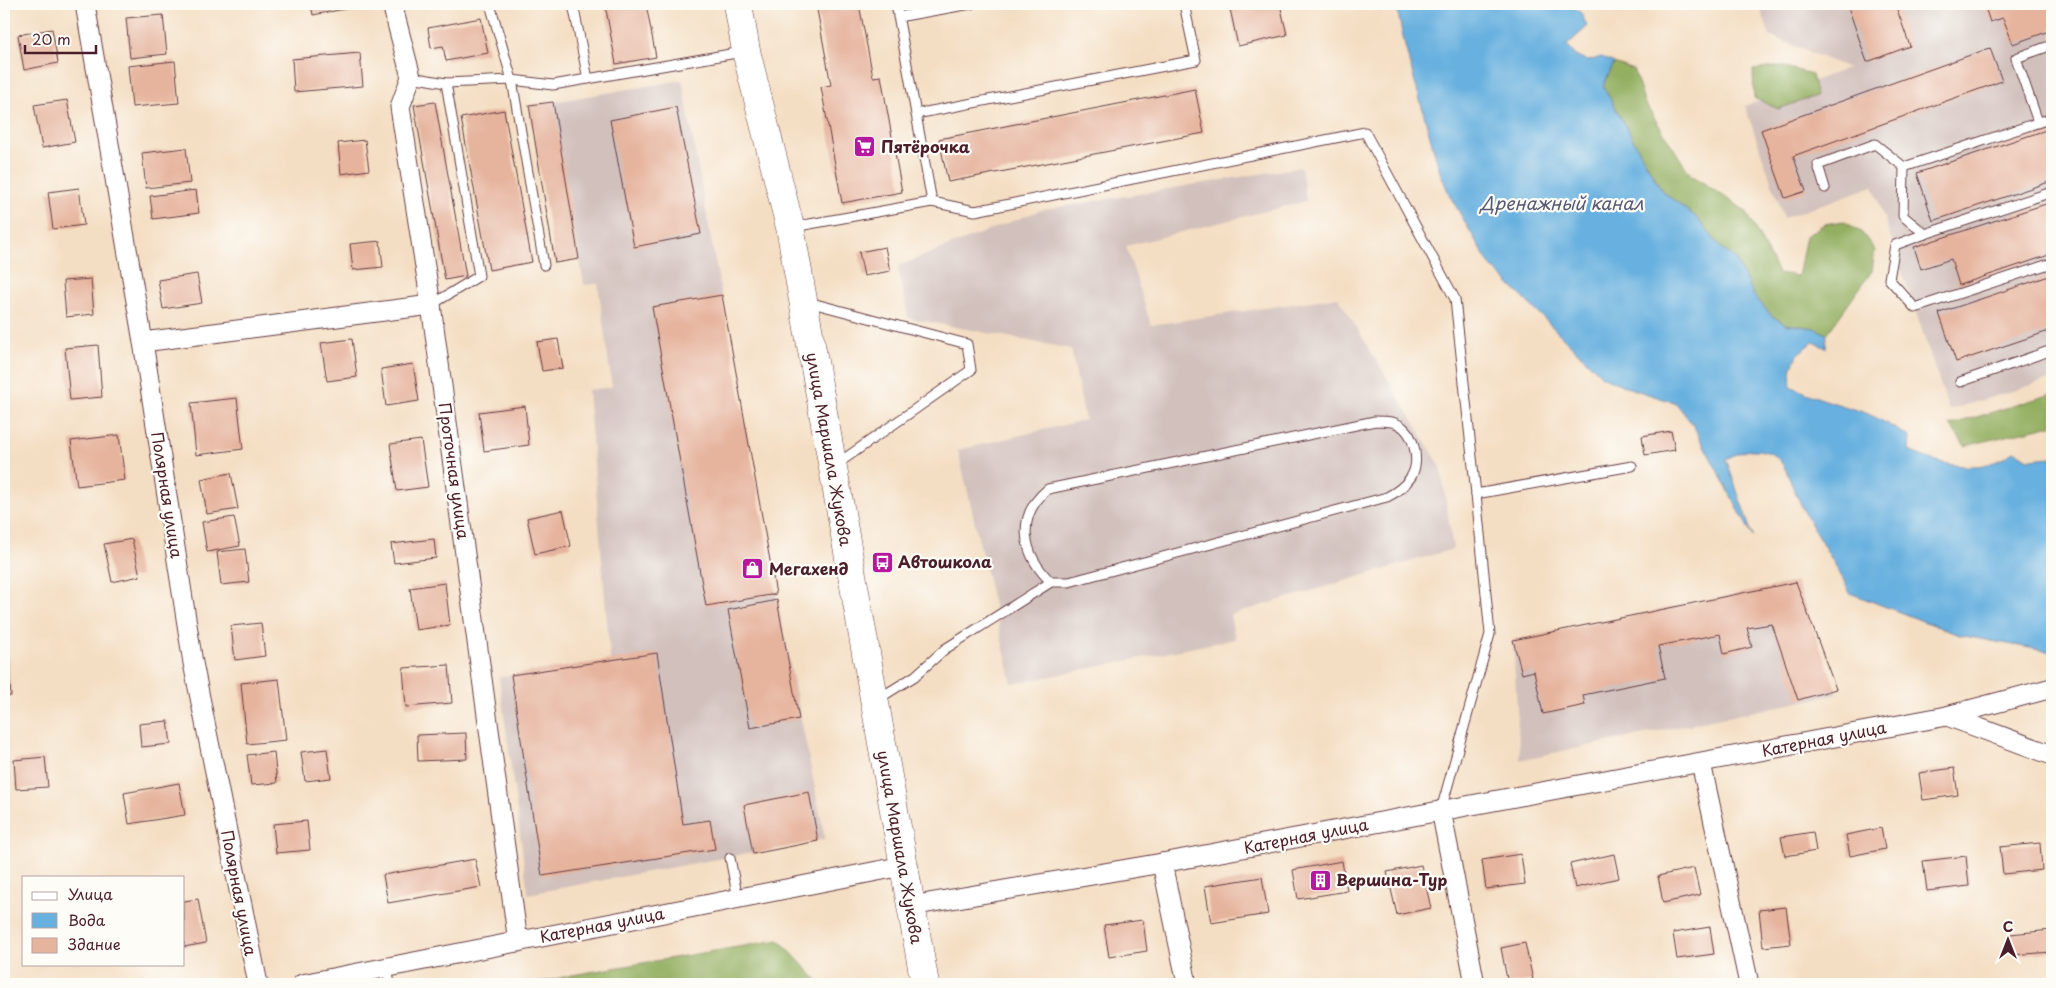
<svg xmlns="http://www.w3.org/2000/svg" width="2056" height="988" font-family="'Playpen Sans',sans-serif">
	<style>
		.industrial { fill: #d1c0bc }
		.forest { fill: #93af61; stroke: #6e6746 }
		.water { fill: #67b0df; stroke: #586885 }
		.building { fill: #e6b39d }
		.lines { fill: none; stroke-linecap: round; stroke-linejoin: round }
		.lane-casing { stroke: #643c42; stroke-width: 11 }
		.street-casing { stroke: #643c42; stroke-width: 21 }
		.primary-casing { stroke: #643c42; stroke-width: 29 }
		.lane { stroke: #fff; stroke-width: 9 }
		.street { stroke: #fff; stroke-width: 19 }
		.primary { stroke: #fff; stroke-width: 28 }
		.labels { text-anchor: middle; stroke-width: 4.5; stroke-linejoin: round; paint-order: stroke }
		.poi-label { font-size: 16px; font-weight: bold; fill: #4a1f2b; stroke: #fdfcf7; text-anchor: start }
		.street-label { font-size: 16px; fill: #4a1f2b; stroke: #fdfcf7 }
		.water-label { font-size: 18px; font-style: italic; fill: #565973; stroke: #fdfcf7 }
	</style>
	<rect width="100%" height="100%" fill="#fdfcf7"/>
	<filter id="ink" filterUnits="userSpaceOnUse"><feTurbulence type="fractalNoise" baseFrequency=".02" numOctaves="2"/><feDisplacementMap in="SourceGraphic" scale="10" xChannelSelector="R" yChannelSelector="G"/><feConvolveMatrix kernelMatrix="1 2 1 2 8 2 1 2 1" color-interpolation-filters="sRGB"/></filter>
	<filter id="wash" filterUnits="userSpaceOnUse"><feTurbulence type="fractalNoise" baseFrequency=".0096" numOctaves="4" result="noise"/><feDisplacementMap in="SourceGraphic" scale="20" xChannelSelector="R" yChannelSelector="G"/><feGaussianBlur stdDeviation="1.12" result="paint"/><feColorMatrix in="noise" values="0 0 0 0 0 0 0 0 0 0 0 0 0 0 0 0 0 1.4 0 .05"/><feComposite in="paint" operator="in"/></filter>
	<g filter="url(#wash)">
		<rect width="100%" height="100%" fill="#f4dec3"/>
		<g class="industrial">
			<polygon points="1759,4 2052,4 2052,379 1949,410 1873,186 1784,218 1745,106 1849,68 1770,36"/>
			<polygon points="682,80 776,594 825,839 528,894 499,677 610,660 588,390 612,387 598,284 584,285 553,102"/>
			<polygon points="1301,167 1306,201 1126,246 1151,325 1338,297 1441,467 1453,549 1230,615 1235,639 1012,684 958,450 1085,420 1071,349 908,318 898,266 1041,210"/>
			<polygon points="1796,582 1837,694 1520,760 1513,640"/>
		</g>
		<g class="forest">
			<polygon points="1614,63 1634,70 1644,102 1690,174 1746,211 1778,273 1798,276 1806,236 1824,224 1844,221 1862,233 1875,250 1872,271 1827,334 1814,328 1785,324 1772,316 1754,296 1734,257 1722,249 1697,218 1662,191 1603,86"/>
			<polygon points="1781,66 1812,74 1816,96 1778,109 1754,98 1753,70"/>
			<polygon points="2052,394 2052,425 1965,446 1950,425"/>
			<polygon points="779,940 821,984 534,984 572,975"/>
		</g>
		<path class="water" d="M1396 4 1571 5 1582 14 1587 27 1567 45 1575 55 1588 61 1602 57 1614 63 1603 86 1662 191 1697 218 1722 249 1734 257 1754 296 1772 316 1785 324 1814 328 1827 334 1826 348 1814 342C1796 351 1788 367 1791 386 1813 397 1834 403 1857 410 1875 415 1893 428 1910 437L1909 451C1943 466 1983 476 2014 451L2029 459 2052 457V652L1959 635 1850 593C1833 557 1809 526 1794 489 1790 479 1783 459 1772 454 1755 446 1742 451 1726 459L1753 537 1693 425 1676 403 1626 387 1602 376 1489 264 1450 196 1440 172 1405 46Z"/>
		<g id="blocks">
			<g class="building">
				<polygon points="311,4 354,4 355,7 313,15"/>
				<polygon points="605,4 646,4 656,57 616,64"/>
				<polygon points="816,4 859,4 873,77 881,76 902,192 842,203 821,87 831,85"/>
				<polygon points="1229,4 1280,4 1287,35 1238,46"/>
				<polygon points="1847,4 1895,4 1910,46 1867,62"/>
				<polygon points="1984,4 2052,4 2052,30 2013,44 2003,18 1990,22"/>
				<polygon points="163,15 167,54 130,58 126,18"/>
				<polygon points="481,18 488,53 446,61 443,46 431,48 428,28"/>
				<polygon points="52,29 58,63 24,70 18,35"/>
				<polygon points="1990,48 2002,81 1793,156 1806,191 1785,198 1761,130"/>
				<polygon points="360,53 363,86 294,92 292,59"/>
				<polygon points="175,61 179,103 132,107 128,66"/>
				<polygon points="1195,89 1204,133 948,182 939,139"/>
				<polygon points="67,100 75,142 42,148 34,105"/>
				<polygon points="435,102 466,276 445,280 414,105"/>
				<polygon points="553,102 579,259 555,263 529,105"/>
				<polygon points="676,107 701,234 634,247 610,120"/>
				<polygon points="504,110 532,262 489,270 461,118"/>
				<polygon points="2052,128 2052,181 1933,221 1917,173"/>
				<polygon points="365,140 369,170 341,174 338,143"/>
				<polygon points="186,148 190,183 146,188 142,153"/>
				<polygon points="79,188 84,225 53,229 48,192"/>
				<polygon points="196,190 199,213 153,219 150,196"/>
				<polygon points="2052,202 2052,254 1959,285 1951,259 1921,269 1914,247"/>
				<polygon points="380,241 383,267 353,270 350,244"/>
				<polygon points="885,247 890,271 864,276 859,252"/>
				<polygon points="197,274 202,303 163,309 158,280"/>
				<polygon points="2052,275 2052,330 1956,362 1939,313"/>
				<polygon points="91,279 94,314 66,317 63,281"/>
				<polygon points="722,295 776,594 706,606 652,307"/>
				<polygon points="352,339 357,377 327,381 321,343"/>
				<polygon points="558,339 563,368 542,371 537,342"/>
				<polygon points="98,345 102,397 70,400 65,348"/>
				<polygon points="413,364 419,401 386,406 381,369"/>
				<polygon points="237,398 243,449 196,455 191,403"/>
				<polygon points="525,406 529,445 484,451 479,412"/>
				<polygon points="1671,431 1675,450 1645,455 1642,436"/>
				<polygon points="119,435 125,480 77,486 71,441"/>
				<polygon points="421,440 428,487 397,491 390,444"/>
				<polygon points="231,473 238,509 207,514 201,479"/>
				<polygon points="563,510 571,546 535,554 527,518"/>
				<polygon points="234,517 240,546 207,552 202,522"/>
				<polygon points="132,539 140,576 112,582 104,544"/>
				<polygon points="434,539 436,558 394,563 391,544"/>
				<polygon points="245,549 249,582 221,585 217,552"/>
				<polygon points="1796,582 1836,689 1798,700 1772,624 1747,628 1752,647 1724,654 1720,634 1658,646 1665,678 1583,695 1585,705 1543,714 1534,671 1522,674 1513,640"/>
				<polygon points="445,583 450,625 416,630 410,588"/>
				<polygon points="777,600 799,719 750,728 728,610"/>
				<polygon points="261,623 265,656 235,660 231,626"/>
				<polygon points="657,653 683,824 710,820 715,849 542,876 511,675"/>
				<polygon points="7,654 11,696 4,697 4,655"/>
				<polygon points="449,665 452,703 406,707 403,668"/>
				<polygon points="279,679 286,740 247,744 241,683"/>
				<polygon points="168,721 171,744 141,747 139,724"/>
				<polygon points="466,733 467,759 418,761 417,735"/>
				<polygon points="327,749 331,778 305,781 301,752"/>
				<polygon points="274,752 277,783 251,785 247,755"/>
				<polygon points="45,757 48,787 16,789 14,760"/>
				<polygon points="1954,768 1958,795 1923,800 1919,773"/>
				<polygon points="179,783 185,815 129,824 124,793"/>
				<polygon points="809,792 818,841 753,854 744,805"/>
				<polygon points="307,821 310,850 276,853 273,824"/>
				<polygon points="1881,828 1885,849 1850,856 1846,835"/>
				<polygon points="1813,832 1816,851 1785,856 1781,837"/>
				<polygon points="2040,843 2042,870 2003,874 2000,847"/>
				<polygon points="1521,854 1525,884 1486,889 1482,860"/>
				<polygon points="1614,854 1619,878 1575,888 1570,864"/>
				<polygon points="1966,856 1969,886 1927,891 1923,861"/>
				<polygon points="475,859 481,887 388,903 383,875"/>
				<polygon points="1342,861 1347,891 1298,899 1293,870"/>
				<polygon points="1421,865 1431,908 1397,915 1387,872"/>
				<polygon points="1694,868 1700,895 1663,903 1658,876"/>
				<polygon points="1262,877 1268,914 1211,923 1205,886"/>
				<polygon points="198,899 206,943 184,947 184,901"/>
				<polygon points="1786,907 1791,944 1763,947 1759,910"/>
				<polygon points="1143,920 1147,951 1109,957 1104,925"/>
				<polygon points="1710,927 1714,954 1677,959 1673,933"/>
				<polygon points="2052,930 2052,952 2012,955 2010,934"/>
				<polygon points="1525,943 1533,980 1508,984 1501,948"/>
			</g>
		</g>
	</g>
	<g filter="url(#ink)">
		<use href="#blocks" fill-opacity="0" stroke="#643c42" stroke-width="1"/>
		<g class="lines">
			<defs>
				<g id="lane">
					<polyline points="490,4 512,80 544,265"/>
					<polyline points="573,4 588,79"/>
					<polyline points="898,17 971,4"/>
					<polyline points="411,77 446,83 512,80 553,85 742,52"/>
					<polyline points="916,114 1196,60 1184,4"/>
					<polyline points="2038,122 2016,58 2052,45"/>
					<polyline points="1904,167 1903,216 1925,234 2052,192"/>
					<polyline points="1904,167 2052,118"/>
					<polyline points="1825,188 1818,165 1875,144 1904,167"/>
					<polyline points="932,202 975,211 1365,132 1455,299 1476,494 1490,634 1441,810"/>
					<polyline points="793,227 932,202 896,4"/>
					<polyline points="1925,234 1895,245 1889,279 1915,308 2052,263"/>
					<polyline points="808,302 967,344 971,370 837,464"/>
					<polyline points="431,305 479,276 446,83"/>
					<polyline points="1960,382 2052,350"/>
					<polyline points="1476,494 1632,466"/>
					<path d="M878 699 915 676 945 649 1051 582H1069L1387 497C1397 492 1404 487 1411 477 1421 461 1414 429 1395 423 1390 421 1381 421 1375 421L1048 489C1015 516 1022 554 1051 582"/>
					<polyline points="730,858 738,899"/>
					<polyline points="387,968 390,984"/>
				</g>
				<g id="street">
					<polyline points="85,4 143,342 193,663 258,984"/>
					<polyline points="392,4 411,77 400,107 431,305 518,942"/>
					<polyline points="143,342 431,305"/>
					<polyline points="1947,716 2052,688"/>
					<polyline points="1701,763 1749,984"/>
					<polyline points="1441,810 1475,984"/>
					<polyline points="1162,863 1187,984"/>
					<polyline points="911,906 1162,863 1947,716 2052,755"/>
					<polyline points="302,984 903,866"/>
				</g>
				<polyline id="primary" points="738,4 746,51 790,227 925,984"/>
			</defs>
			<use href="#lane" class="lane-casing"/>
			<use href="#street" class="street-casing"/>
			<use href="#primary" class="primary-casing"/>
			<use href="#lane" class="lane"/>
			<use href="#street" class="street"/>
			<use href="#primary" class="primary"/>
		</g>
	</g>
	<defs>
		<symbol id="supermarket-square" viewBox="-11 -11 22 22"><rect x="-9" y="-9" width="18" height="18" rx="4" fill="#b5179e" stroke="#fdfcf7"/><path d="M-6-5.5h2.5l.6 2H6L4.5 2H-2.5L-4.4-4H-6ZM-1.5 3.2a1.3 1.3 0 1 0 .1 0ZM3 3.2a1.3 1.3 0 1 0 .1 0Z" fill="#fff"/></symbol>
		<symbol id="bus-square" viewBox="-11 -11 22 22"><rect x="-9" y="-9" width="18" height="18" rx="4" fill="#b5179e" stroke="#fdfcf7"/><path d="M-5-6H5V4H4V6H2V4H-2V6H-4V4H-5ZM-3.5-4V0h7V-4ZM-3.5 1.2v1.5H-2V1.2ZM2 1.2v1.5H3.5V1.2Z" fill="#fff"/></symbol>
		<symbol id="shop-square" viewBox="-11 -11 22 22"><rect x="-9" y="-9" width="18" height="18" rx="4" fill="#b5179e" stroke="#fdfcf7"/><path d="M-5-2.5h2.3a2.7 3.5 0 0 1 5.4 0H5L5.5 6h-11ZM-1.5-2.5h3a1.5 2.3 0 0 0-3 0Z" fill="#fff"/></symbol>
		<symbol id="building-square" viewBox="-11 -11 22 22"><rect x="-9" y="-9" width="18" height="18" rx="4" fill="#b5179e" stroke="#fdfcf7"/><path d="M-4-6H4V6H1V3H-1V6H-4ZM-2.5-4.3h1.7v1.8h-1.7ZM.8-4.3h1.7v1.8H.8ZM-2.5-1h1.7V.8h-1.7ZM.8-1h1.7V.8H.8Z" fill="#fff"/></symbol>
	</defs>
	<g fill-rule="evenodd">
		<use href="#supermarket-square" x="852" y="134" width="25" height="25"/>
		<use href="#bus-square" x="870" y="550" width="25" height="25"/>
		<use href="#shop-square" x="740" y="556" width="25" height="25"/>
		<use href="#building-square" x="1308" y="868" width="25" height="25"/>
	</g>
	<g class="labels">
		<g class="poi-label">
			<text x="881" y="153">Пятёрочка</text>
			<text x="898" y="568">Автошкола</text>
			<text x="769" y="575">Мегахенд</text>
			<text x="1336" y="886">Вершина-Тур</text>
		</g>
		<g class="street-label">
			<text transform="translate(829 449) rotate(80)" y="6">улица Маршала Жукова</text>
			<text transform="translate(454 471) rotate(82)" y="6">Проточная улица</text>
			<text transform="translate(167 495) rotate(81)" y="6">Полярная улица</text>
			<text transform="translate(1824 739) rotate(-11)" y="6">Катерная улица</text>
			<text transform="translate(1306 836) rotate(-11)" y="6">Катерная улица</text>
			<text transform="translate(900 847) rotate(80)" y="6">улица Маршала Жукова</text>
			<text transform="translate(239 893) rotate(79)" y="6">Полярная улица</text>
			<text transform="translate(602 925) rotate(-11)" y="6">Катерная улица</text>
		</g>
		<g class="water-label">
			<text x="1562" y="210">Дренажный канал</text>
		</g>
	</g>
	<rect width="2056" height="988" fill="none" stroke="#fdfcf7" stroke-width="20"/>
	<rect x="22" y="876" width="162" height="90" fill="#fdfcf7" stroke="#b5a4a5"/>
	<rect x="32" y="892" width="25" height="8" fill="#ffffff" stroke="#b5a4a5"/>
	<text x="68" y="900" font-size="15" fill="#4a1f2b">Улица</text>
	<rect x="32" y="913" width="25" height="15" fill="#67b0df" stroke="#b5a4a5"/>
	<text x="68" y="926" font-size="15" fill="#4a1f2b">Вода</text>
	<rect x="32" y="938" width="25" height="15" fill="#e6b39d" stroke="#b5a4a5"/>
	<text x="68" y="950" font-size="15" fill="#4a1f2b">Здание</text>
	<g transform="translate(2008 940)" stroke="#fdfcf7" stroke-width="4" paint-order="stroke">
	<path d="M0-4L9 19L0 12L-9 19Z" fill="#4a1f2b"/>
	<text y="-8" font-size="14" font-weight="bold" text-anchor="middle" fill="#4a1f2b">С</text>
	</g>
	<path d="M25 45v8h71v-8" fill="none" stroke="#4a1f2b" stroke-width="2.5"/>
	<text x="32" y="45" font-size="15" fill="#4a1f2b" stroke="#fdfcf7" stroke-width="4" paint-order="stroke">20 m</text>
</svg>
